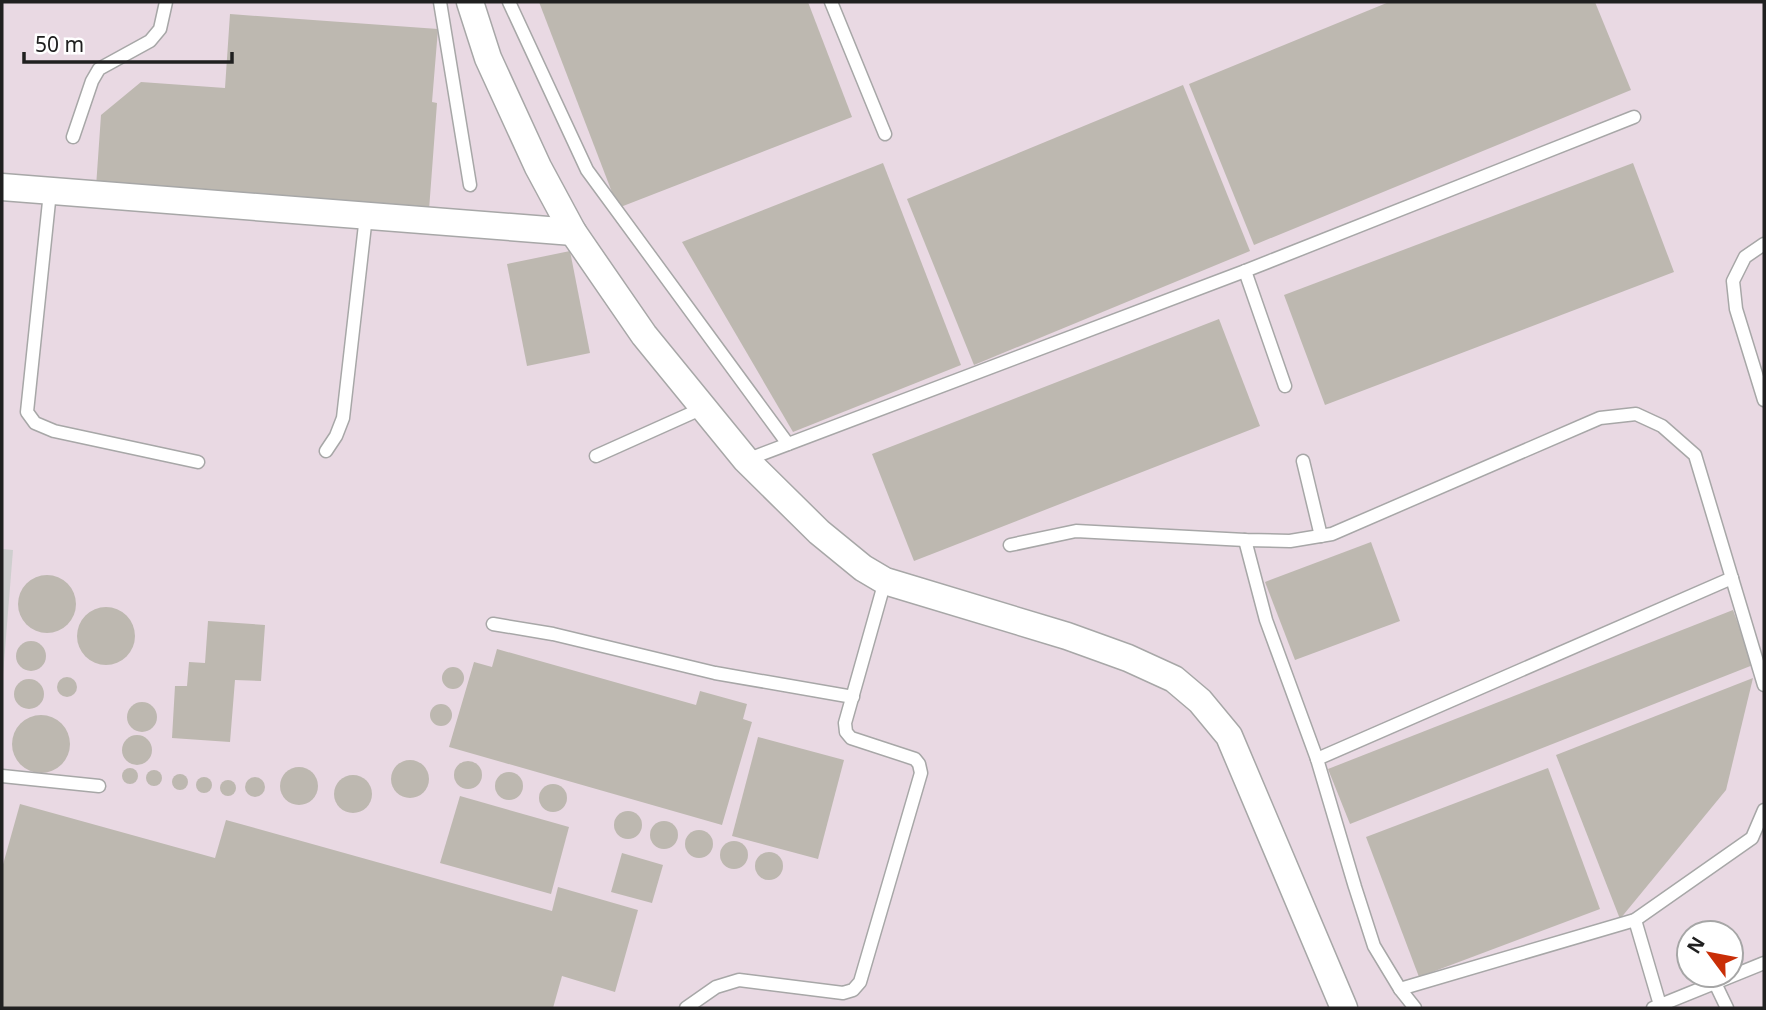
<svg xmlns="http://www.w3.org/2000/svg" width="1766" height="1010" font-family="'Noto Sans',sans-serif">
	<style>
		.industrial { fill: #e9d9e3; fill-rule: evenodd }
		.religious { fill: #cecece }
		.building { fill: #bdb8b0 }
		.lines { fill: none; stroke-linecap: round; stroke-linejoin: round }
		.service-casing { stroke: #a7a7a7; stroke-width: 15 }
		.minor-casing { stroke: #a7a7a7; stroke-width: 29 }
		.service { stroke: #fff; stroke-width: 12 }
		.minor { stroke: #fff; stroke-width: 26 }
	</style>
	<rect width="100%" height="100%" fill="#f0efe7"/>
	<path class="industrial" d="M2 2H1764V1008H2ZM1689 933H1731V975H1689Z"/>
	<polygon class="religious" points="2,549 13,550 2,687"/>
	<g class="building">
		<polygon points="539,2 808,2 852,117 618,208"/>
		<polygon points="1389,2 1595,2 1631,90 1254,245 1189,84"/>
		<polygon points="230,14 438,29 432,102 437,103 429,210 96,187 101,115 141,82 225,88"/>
		<polygon points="1183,85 1250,251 974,365 907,199"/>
		<polygon points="883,163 961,365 793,432 682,242"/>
		<polygon points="1633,163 1674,272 1325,405 1284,295"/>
		<polygon points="570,251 590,353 527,366 507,264"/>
		<polygon points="1219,319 1260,426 914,561 872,454"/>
		<polygon points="1371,542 1400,621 1295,660 1265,582"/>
		<circle cx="47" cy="604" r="29"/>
		<circle cx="106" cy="636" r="29"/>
		<polygon points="1733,610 1753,665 1350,824 1328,769"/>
		<polygon points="208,621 265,625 261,681 235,680 230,742 172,738 175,686 187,686 189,662 205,663"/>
		<circle cx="31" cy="656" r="15"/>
		<polygon points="497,649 696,705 700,691 747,704 743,719 752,722 722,825 449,747 474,662 492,667"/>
		<circle cx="453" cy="678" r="11"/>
		<circle cx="67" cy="687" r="10"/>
		<polygon points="1753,678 1726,790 1620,919 1556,755"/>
		<circle cx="29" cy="694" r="15"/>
		<circle cx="142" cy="717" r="15"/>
		<circle cx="441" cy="715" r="11"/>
		<circle cx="41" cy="744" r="29"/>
		<circle cx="137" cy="750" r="15"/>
		<polygon points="758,737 844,760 818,859 732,836"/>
		<circle cx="410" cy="779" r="19"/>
		<circle cx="468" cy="775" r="14"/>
		<circle cx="299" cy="786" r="19"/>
		<circle cx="130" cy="776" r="8"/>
		<polygon points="1548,768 1600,909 1419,977 1366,837"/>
		<circle cx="154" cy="778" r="8"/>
		<circle cx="509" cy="786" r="14"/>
		<circle cx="180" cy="782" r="8"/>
		<circle cx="353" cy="794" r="19"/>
		<circle cx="255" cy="787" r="10"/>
		<circle cx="204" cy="785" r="8"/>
		<circle cx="228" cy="788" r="8"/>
		<circle cx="553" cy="798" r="14"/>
		<polygon points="460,796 569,827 551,894 440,863"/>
		<polygon points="20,804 215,858 226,820 552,911 558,887 638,910 615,992 562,976 553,1008 2,1008 2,868"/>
		<circle cx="628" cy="825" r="14"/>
		<circle cx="664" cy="835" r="14"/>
		<circle cx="699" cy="844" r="14"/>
		<circle cx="734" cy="855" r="14"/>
		<circle cx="769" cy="866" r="14"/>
		<polygon points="622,853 663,865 652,903 611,892"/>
	</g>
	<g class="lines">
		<defs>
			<g id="service">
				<polyline points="440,2 470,185"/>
				<polyline points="509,2 587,170 788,444"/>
				<polyline points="831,2 885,134"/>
				<polyline points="73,137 92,81 99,69 150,41 160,29 166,2"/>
				<polyline points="50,192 27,412 35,423 54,431 198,462"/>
				<polyline points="1764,244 1745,257 1733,281 1736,309 1764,400"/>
				<polyline points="1245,271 1285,386"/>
				<polyline points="326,451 336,436 343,418 366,216"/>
				<polyline points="596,456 703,408"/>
				<polyline points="746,460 1245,271 1634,117"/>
				<polyline points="1303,461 1321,536"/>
				<polyline points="1245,540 1266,620 1317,759 1355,887 1374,946 1400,989 1415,1008"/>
				<polyline points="1010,545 1076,531 1245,540 1290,541 1332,534 1600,418 1636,414 1662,426 1695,455 1764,685"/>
				<polyline points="493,624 553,634 715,673 853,697"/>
				<polyline points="1317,759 1732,578"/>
				<polyline points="2,776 99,786"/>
				<polyline points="1635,920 1660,1005"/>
				<polyline points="1715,983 1727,1008"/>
				<polyline points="1400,989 1635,920 1752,838 1764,810"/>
				<polyline points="686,1008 716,987 739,980 843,993 853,990 860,982 921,773 919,764 915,759 851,738 846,732 845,723 885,581"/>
				<polyline points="1653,1008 1764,963"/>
			</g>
			<g id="minor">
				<polyline points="470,2 488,58 538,167 573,232 644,335 746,460 819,532 863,568 885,581 1067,636 1128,658 1174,679 1200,701 1229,736 1344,1008"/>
				<polyline points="2,187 573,232"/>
			</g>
		</defs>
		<use href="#service" class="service-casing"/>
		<use href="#minor" class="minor-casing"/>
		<use href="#service" class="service"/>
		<use href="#minor" class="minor"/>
	</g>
	<rect width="1766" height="1010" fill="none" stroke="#202020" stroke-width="7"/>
	<g transform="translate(1710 954) rotate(302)"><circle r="33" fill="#ffffff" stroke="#a6a6a6" stroke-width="2"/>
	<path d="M0-5L12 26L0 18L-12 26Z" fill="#c92e07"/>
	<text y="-10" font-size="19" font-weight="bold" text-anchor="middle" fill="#202020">N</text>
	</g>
	<path d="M24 52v10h208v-10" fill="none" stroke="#202020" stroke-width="3.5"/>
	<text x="35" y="52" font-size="21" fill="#202020" stroke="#ffffff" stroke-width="5" paint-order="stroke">50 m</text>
</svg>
